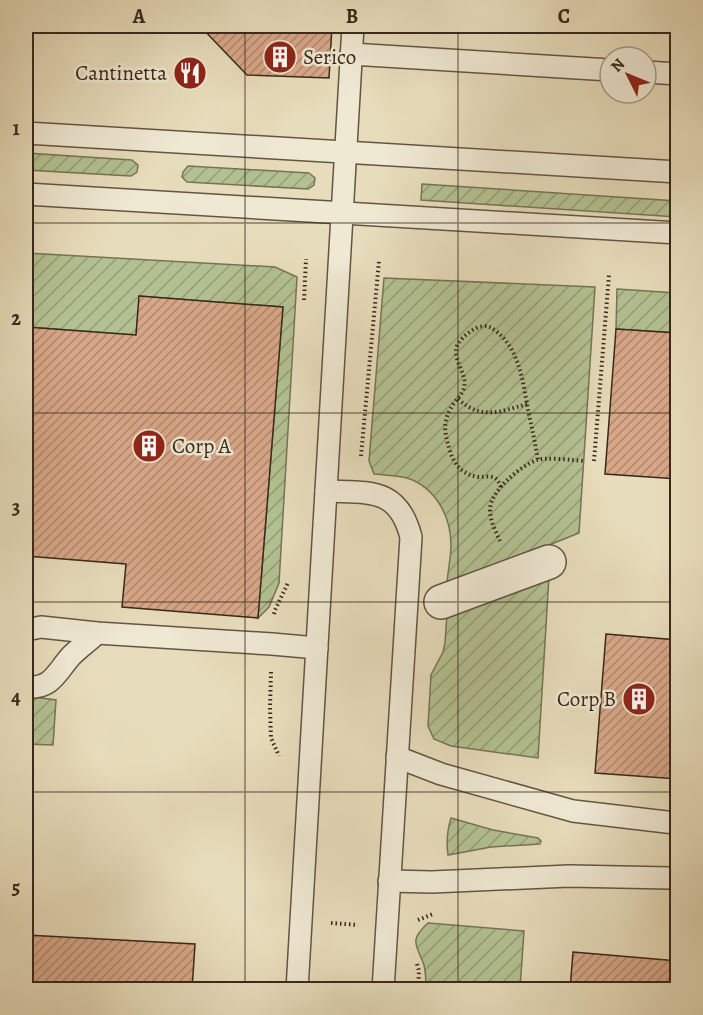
<svg xmlns="http://www.w3.org/2000/svg" width="703" height="1015" font-family="Alegreya,serif">
	<style>
		.garden { fill: url(#garden-furrows); stroke: #767456; stroke-width: 1.5 }
		.building { fill: url(#building-hatch); stroke: #38281b; stroke-width: 1.5 }
		.lines { fill: none; stroke-linecap: round; stroke-linejoin: round }
		.lane-casing { stroke: #645543; stroke-width: 24 }
		.street-casing { stroke: #645543; stroke-width: 36 }
		.path { stroke: #38281b; stroke-width: 4; stroke-dasharray: 1.5 3; stroke-linecap: butt }
		.lane { stroke: #efe8d3; stroke-width: 21 }
		.street { stroke: #efe8d3; stroke-width: 33 }
		.grid { fill: none; stroke: #38281b; stroke-width: 1.5; stroke-opacity: 0.55 }
		.labels { text-anchor: middle; stroke-width: 5; stroke-linejoin: round; paint-order: stroke }
		.poi-label { font-size: 21px; fill: #38281b; stroke: #efe8d3; text-anchor: start }
		.neatline { fill: none; stroke: #38281b; stroke-width: 2 }
		.grid-label { font-size: 20px; text-anchor: middle; font-weight: bold; fill: #38281b }
	</style>
	<defs>
		<pattern id="garden-furrows" width="10" height="10" patternUnits="userSpaceOnUse" patternTransform="scale(1.5)"><rect width="10" height="10" fill="#b3c192"/><path d="M-1 1l2-2M0 10L10 0M9 11l2-2" fill="none" stroke="#939d76"/></pattern>
		<pattern id="building-hatch" width="6" height="6" patternUnits="userSpaceOnUse" patternTransform="scale(1.5)"><rect width="6" height="6" fill="#d8a788"/><path d="M-1 1l2-2M0 6l6-6M5 7l2-2" fill="none" stroke="#b0886e"/></pattern>
	</defs>
	<rect width="100%" height="100%" fill="#e7dcbb"/>
	<filter id="stains"><feTurbulence type="fractalNoise" baseFrequency=".00333" numOctaves="4"/><feColorMatrix values="0 0 0 0 .2 0 0 0 0 .09 0 0 0 0 .02 0 0 0 .5 -.17"/></filter>
	<radialGradient id="worn" r=".72"><stop offset=".6" stop-color="#630" stop-opacity="0"/><stop offset="1" stop-color="#630" stop-opacity=".3"/></radialGradient>
	<g class="garden">
		<polygon points="26,153 132,160 138,165 137,172 131,176 26,170"/>
		<polygon points="188,166 309,173 315,178 314,185 308,189 187,182 182,177 183,172"/>
		<polygon points="422,184 677,201 677,217 421,200"/>
		<polygon points="26,253 275,267 297,277 279,583 269,607 258,618 283,307 140,296 136,335 30,327 32,294 26,293"/>
		<path d="M384 278 595 287 579 533 549 545 447 583C448 570 451 557 451 545 451 516 435 487 407 478 396 475 384 475 374 474L369 461Z"/>
		<polygon points="617,289 677,293 677,333 616,329"/>
		<polygon points="549,576 538,758 451,746 434,739 428,726 431,675 443,652 445,643 447,613"/>
		<polygon points="26,696 56,700 53,745 26,744"/>
		<path d="M451 818 493 830 538 838 541 841 540 844 491 847 448 855C446 841 447 831 451 818Z"/>
		<path d="M428 923 524 931 520 989H426C426 981 426 974 424 965 417 945 408 941 428 923Z"/>
	</g>
	<g class="building">
		<polygon points="200,26 332,26 329,78 247,75"/>
		<polygon points="139,296 283,307 258,618 122,607 126,564 26,556 26,327 136,335"/>
		<polygon points="616,329 678,333 678,479 605,474"/>
		<polygon points="606,634 678,640 678,779 595,773"/>
		<polygon points="26,935 195,944 192,990 26,990"/>
		<polygon points="573,952 678,961 678,990 570,990"/>
	</g>
	<g class="lines">
		<defs>
			<g id="lane">
				<polyline points="351,54 610,70"/>
				<polyline points="646,72 678,74"/>
				<polyline points="26,133 678,172"/>
				<polyline points="26,194 678,233"/>
				<path d="M326 491C370 493 398 487 411 537L383 990"/>
				<polyline points="26,630 41,627 97,633 272,644 317,648"/>
				<path d="M26 687C52 689 56 673 71 656 79 648 89 641 97 633"/>
				<polyline points="397,757 441,774 573,811 675,823"/>
				<polyline points="389,881 432,882 569,876 670,878"/>
				<polyline points="297,990 353,26"/>
			</g>
			<polyline id="street" points="441,602 549,562"/>
		</defs>
		<use href="#lane" class="lane-casing"/>
		<use href="#street" class="street-casing"/>
		<g class="path">
			<polyline points="304,300 306,259"/>
			<path d="M458 399C482 420 499 412 527 404"/>
			<polyline points="361,456 379,261"/>
			<polyline points="594,461 609,275"/>
			<path d="M501 487C499 482 497 478 492 477 488 476 483 477 479 477 463 475 454 465 450 451 444 431 442 421 454 403 458 398 462 394 464 388 468 373 450 358 458 344 463 336 474 327 484 326 489 326 492 328 496 331 520 350 523 383 528 410 532 427 535 443 538 460"/>
			<path d="M500 541C496 532 490 521 490 510 490 491 520 466 537 460 547 457 573 460 584 461"/>
			<polyline points="274,614 275,610 288,583"/>
			<polyline points="271,672 270,708 271,738 279,756"/>
			<polyline points="418,920 433,914"/>
			<polyline points="331,923 358,925"/>
			<polyline points="417,964 419,971 418,990"/>
		</g>
		<use href="#lane" class="lane"/>
		<use href="#street" class="street"/>
	</g>
	<path class="grid" d="M245 26V990M458 26V990M26 223H678M26 413H678M26 602H678M26 792H678"/>
	<defs>
		<symbol id="building-disc" viewBox="-11 -11 22 22"><circle r="9.5" fill="#8f2418" stroke="#efe8d3"/><path d="M-4-6H4V6H1V3H-1V6H-4ZM-2.5-4.3h1.7v1.8h-1.7ZM.8-4.3h1.7v1.8H.8ZM-2.5-1h1.7V.8h-1.7ZM.8-1h1.7V.8H.8Z" fill="#fff"/></symbol>
		<symbol id="restaurant-disc" viewBox="-11 -11 22 22"><circle r="9.5" fill="#8f2418" stroke="#efe8d3"/><path d="M-5-6h1v4h1v-4h1v4h1v-4h1v5L-1.5 .5V6h-2V.5L-5-1ZM5-6V6H3V1.5H1.5Q1.5-4 5-6Z" fill="#fff"/></symbol>
	</defs>
	<g fill-rule="evenodd">
		<use href="#building-disc" x="261" y="38" width="38" height="38"/>
		<use href="#restaurant-disc" x="171" y="54" width="38" height="38"/>
		<use href="#building-disc" x="130" y="427" width="38" height="38"/>
		<use href="#building-disc" x="620" y="680" width="38" height="38"/>
	</g>
	<g class="labels">
		<g class="poi-label">
			<text x="303" y="64">Serico</text>
			<text x="167" y="80" text-anchor="end">Cantinetta</text>
			<text x="172" y="453">Corp A</text>
			<text x="616" y="706" text-anchor="end">Corp B</text>
		</g>
	</g>
	<rect width="703" height="1015" fill="none" stroke="#e7dcbb" stroke-width="66"/>
	<g transform="translate(628 75) rotate(313)"><circle r="28" fill="#efe8d3" stroke="#a69b89" stroke-width="1.5"/>
	<path d="M0-4.5L10 22L0 15L-10 22Z" fill="#8f2418"/>
	<text y="-9" font-size="16" font-weight="bold" text-anchor="middle" fill="#38281b">N</text>
	</g>
	<rect x="33" y="33" width="637" height="949" class="neatline"/>
	<g class="grid-label">
		<text x="139" y="23">A</text>
		<text x="352" y="23">B</text>
		<text x="564" y="23">C</text>
		<text x="16" y="135">1</text>
		<text x="16" y="325">2</text>
		<text x="16" y="514">3</text>
		<text x="16" y="704">4</text>
		<text x="16" y="894">5</text>
	</g>
	<rect width="100%" height="100%" filter="url(#stains)"/>
	<rect width="100%" height="100%" fill="url(#worn)"/>
</svg>
